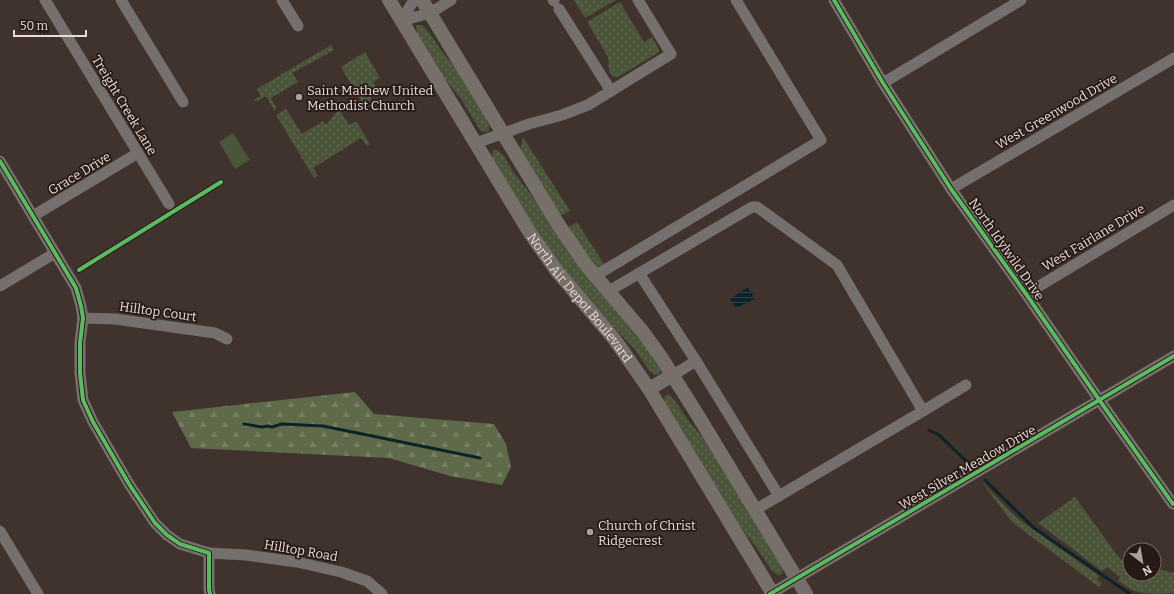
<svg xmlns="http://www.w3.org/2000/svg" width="1174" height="594" font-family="Bitter,serif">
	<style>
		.green { fill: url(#green-dots) }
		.forest { fill: url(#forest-firs) }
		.pitch { fill: #4b5539 }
		.water { fill: url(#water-rules) }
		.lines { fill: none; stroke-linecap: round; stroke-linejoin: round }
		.stream { stroke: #0c2428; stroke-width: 3 }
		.minor { stroke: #75706d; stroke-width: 11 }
		.major { stroke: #77706a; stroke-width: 14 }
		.cycleway-casing { stroke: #261a16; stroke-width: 6 }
		.cycleway { stroke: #5cba63; stroke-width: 4 }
		.poi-dot { fill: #af9f9a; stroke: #261a16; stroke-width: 1.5 }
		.labels { text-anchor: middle; stroke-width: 3.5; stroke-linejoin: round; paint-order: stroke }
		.poi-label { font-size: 13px; fill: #ebdad4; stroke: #261a16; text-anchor: start }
		.street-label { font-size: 13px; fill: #ebdad4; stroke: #261a16 }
	</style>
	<defs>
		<pattern id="green-dots" width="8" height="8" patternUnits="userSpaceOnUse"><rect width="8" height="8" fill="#4b5539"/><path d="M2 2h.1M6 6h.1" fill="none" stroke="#656d55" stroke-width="1.8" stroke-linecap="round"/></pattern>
		<pattern id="forest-firs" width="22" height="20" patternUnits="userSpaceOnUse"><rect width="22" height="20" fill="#5f6a4b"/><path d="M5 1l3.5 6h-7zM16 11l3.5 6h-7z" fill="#767f64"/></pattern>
		<pattern id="water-rules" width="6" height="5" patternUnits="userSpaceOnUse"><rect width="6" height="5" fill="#0c2428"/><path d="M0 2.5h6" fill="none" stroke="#304346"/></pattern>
	</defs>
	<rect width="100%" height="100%" fill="#40322d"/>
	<g class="green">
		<polygon points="574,0 616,0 585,18"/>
		<polygon points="620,2 644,42 652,37 658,47 659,52 618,77 614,77 612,76 609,72 608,57 587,22"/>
		<polygon points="418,25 422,25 430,34 441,50 454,66 485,117 489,125 489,131 486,132 480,130 461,99 444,78 417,36 416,26"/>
		<polygon points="331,45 334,50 292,73 298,82 271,98 277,109 274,110 266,96 255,102 254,100 261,96 257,89"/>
		<polygon points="365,52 380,78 373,82 379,93 371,97 367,111 341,67"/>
		<polygon points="286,109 302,134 323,121 326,125 339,109 349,125 356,121 370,144 367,146 361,138 313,168 318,176 314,178 276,115"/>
		<polygon points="523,137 570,211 562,215 559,214 520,152"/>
		<polygon points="494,150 497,150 504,156 512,170 646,346 661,369 660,374 657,375 654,374 649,370 635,350 571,280 536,232 493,161 492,152"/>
		<polygon points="577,222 604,264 596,269 570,233 569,227"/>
		<path d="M669 394C678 403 683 414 691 424 698 432 705 440 711 449L781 562 783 573 779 576 771 570 757 548 747 536 735 518 665 404C664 399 663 396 669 394Z"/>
		<polygon points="981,481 1016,517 1034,530 1099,576 1097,580 1102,583 1099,587 1012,522"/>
		<path d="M1075 497 1120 559 1130 562V574H1154V568L1174 573V593C1163 594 1149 594 1138 592 1131 590 1124 585 1118 581L1120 577 1107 567 1102 571 1038 523Z"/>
	</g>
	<polygon class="forest" points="355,392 374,414 494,424 506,444 511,467 502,485 450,476 389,458 191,448 172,412"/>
	<polygon class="pitch" points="233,133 250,160 235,169 219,142"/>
	<polygon class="water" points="748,287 750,292 752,291 754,293 752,295 754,299 736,308 730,299"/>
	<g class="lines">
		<g class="stream">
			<polyline points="244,424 262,427 268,426 272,427 282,424 323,426 480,458"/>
			<polyline points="929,430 939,435 967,462"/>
			<polyline points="985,480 1034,528 1130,594"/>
		</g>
		<g class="minor">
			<polyline points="45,0 169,204"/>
			<polyline points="121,0 183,102"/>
			<polyline points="282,0 298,26"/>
			<polyline points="553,0 554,1"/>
			<polyline points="834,0 883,83 951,189 1026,294 1100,401 1173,504 1174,503"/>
			<polyline points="559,9 611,91"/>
			<polyline points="401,21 430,13 451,0"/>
			<polyline points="401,21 414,0"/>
			<polyline points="883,83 1021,0"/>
			<polyline points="476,143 529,124 562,115 588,105 671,54 638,0"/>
			<polyline points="0,161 76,288 81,306 83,318 80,343 80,373 83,400 93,422 129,484 155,523 167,535 180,544 209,553 209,589 210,594"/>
			<polyline points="951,189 1174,58"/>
			<polyline points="33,216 138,153"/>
			<polyline points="639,273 696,361 779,496"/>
			<polyline points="595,276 821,140 736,0"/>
			<polyline points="0,286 55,253"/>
			<polyline points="609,291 752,207 757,207 837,265 923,411 755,510"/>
			<polyline points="1026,294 1174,205"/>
			<polyline points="83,318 115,319 215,333 227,339"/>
			<polyline points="673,375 696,361"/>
			<polyline points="923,411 966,385"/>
			<polyline points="0,531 38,594"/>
			<polyline points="209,553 246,555 297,562 341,572 367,581 382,594"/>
			<polyline points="770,594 1174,356"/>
		</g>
		<g class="major">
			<path id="s1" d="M389 0 530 233 556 270 615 340 649 389 773 594"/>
			<polyline points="422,0 558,224 586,265 643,332 661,357 697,414 806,594"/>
			<polyline points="649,389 673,375"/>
		</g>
		<defs>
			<g id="cycleway">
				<polyline points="834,0 883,83 951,189 1026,294 1100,401 1173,504 1174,503"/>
				<polyline points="0,161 76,288 81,306 83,318 80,343 80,373 83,400 93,422 129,484 155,523 167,535 180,544 209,553 209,589 210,594"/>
				<polyline points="79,270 221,182"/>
				<polyline points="770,594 1174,356"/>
			</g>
		</defs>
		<use href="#cycleway" class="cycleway-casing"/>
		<use href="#cycleway" class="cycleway"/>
	</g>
	<g class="poi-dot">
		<circle cx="299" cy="97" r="4"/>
		<circle cx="590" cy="532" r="4"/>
	</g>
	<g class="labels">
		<g class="poi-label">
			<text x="307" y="95">Saint Mathew United<tspan x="307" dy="15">Methodist Church</tspan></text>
			<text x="598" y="530">Church of Christ<tspan x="598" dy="15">Ridgecrest</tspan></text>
		</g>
		<g class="street-label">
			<text transform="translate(125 105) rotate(59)" y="5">Treight Creek Lane</text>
			<text transform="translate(1056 111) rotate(-30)" y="5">West Greenwood Drive</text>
			<text transform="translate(79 173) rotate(-31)" y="5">Grace Drive</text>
			<text transform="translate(1093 237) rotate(-31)" y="5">West Fairlane Drive</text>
			<text transform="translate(1007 249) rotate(55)" y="5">North Idylwild Drive</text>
			<text dy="5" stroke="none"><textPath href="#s1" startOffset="354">North Air Depot Boulevard</textPath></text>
			<text transform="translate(158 311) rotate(8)" y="5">Hilltop Court</text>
			<text transform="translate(967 467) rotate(-30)" y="5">West Silver Meadow Drive</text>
			<text transform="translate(301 550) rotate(10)" y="5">Hilltop Road</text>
		</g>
	</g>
	<g transform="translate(1142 562) rotate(149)"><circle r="19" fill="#261a16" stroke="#756762"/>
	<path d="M0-3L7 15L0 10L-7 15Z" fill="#af9f9a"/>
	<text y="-6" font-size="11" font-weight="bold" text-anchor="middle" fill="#ebdad4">N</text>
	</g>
	<path d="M14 30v6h72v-6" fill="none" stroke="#ebdad4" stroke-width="2"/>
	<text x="20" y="30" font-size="12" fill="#ebdad4" stroke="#261a16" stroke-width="3" paint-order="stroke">50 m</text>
</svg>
